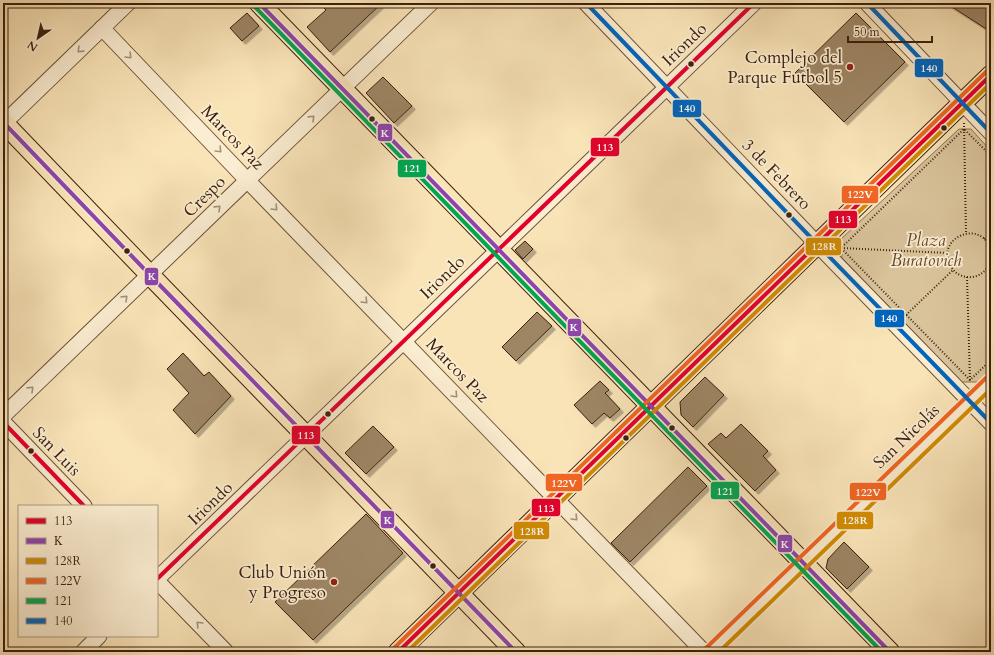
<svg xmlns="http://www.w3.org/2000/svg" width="994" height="655" font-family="Cardo,serif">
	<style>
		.green { fill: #d9c39b; stroke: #8a7254 }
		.building { fill: #9e8665; stroke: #3c200c; filter: url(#shadow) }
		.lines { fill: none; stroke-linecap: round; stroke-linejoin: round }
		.minor-casing { stroke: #6b5137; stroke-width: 17 }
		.major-casing { stroke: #3c200c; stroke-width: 21 }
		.path { stroke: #3c200c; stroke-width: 2; stroke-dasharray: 1 2; stroke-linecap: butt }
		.minor { stroke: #fbedd1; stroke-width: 15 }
		.major { stroke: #f9e4b8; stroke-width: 19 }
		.bus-1-casing { stroke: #fbedd1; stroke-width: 7 }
		.bus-2-casing { stroke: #fbedd1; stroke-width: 7 }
		.bus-3-casing { stroke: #fbedd1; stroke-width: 7 }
		.bus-4-casing { stroke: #fbedd1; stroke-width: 7 }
		.bus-5-casing { stroke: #fbedd1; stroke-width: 7 }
		.bus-6-casing { stroke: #fbedd1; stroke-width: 7 }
		.bus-1 { stroke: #e4002b; stroke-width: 4 }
		.bus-2 { stroke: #8e44ad; stroke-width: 4 }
		.bus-3 { stroke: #d28b02; stroke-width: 4 }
		.bus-4 { stroke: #f26522; stroke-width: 4 }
		.bus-5 { stroke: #00a651; stroke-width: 4 }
		.bus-6 { stroke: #0065bd; stroke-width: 4 }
		.oneway { stroke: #a59178 }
		.bus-dot { fill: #3c200c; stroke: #fbedd1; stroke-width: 1.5 }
		.poi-dot { fill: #8f2418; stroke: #fbedd1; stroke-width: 1.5 }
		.labels { text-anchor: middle; stroke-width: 3.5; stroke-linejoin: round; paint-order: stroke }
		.street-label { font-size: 17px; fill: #3c200c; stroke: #fbedd1 }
		.poi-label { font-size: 17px; fill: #3c200c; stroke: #fbedd1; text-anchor: end }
		.park-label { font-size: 17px; font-style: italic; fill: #634930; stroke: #fbedd1 }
		.line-badge { stroke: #fbedd1; stroke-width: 1.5 }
		.badge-label { font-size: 11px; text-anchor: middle; font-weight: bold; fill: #fff }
	</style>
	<defs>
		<filter id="shadow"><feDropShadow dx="3.5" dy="3.5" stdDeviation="0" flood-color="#0004"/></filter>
	</defs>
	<rect width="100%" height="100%" fill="#f9e4b8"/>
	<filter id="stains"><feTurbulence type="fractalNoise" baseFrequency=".005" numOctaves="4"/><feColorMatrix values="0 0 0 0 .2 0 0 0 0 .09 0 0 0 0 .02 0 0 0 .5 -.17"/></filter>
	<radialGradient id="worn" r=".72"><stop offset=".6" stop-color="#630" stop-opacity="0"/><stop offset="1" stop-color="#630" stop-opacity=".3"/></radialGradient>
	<polygon class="green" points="959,129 971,129 991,151 991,369 978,382 962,382 842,258 841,239"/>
	<g class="building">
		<polygon points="319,3 382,3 330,52 307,27 326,10"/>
		<polygon points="946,3 991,3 991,32"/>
		<polygon points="247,13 259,26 242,41 230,28"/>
		<polygon points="856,13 905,62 844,122 795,73"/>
		<polygon points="383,77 412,106 394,123 366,93"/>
		<polygon points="525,241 533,249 523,259 515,250"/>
		<polygon points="537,312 552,326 516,361 502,347"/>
		<polygon points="183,353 204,376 209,372 231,396 195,434 173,410 189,393 167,369"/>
		<polygon points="705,377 724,395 693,427 681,415 680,402"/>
		<polygon points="600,381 609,390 605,393 620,409 610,418 604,413 592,424 574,405"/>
		<polygon points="741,424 768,451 763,456 776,470 755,491 708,444 721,433 726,438"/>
		<polygon points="373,426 394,447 366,474 345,453"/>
		<polygon points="688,467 707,486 630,562 611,543"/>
		<polygon points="366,514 403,553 313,640 275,602"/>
		<polygon points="844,542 869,567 847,589 826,568 828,559"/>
	</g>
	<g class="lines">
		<defs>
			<g id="minor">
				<polyline points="586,3 817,244 991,423"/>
				<polyline points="867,3 991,133"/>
				<polyline points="102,28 247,180 704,652"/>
				<polyline points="3,124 128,3"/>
				<polyline points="3,416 431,3"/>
				<polyline points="3,422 84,506"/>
				<path d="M157 579C357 388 555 195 754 3"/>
				<polyline points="157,581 226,652"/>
				<polyline points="83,652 99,636"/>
				<polyline points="710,652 991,381"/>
			</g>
			<g id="major">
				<polyline points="259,3 890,652"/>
				<polyline points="3,122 149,274 516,652"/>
				<polyline points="398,652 991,75"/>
			</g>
		</defs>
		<use href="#minor" class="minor-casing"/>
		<use href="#major" class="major-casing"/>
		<g class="path">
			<polyline points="964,123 966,234"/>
			<polyline points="991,156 964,129 841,248 970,380 991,360"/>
			<polyline points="984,239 991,233"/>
			<polyline points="841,248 948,253"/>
			<path d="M991 251C983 218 936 237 950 264 952 269 955 273 960 275 973 281 987 274 991 260"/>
			<polyline points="967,277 970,380"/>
			<polyline points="906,315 953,270"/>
		</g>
		<use href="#minor" class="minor"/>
		<use href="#major" class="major"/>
		<defs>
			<g id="bus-1">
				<polyline points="3,422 84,506"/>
				<polyline points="157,579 754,3"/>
				<polyline points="398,652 991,75"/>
			</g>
			<g id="bus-2">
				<polyline points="259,3 890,652"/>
				<polyline points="3,122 149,274 516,652"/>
			</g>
			<g id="bus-3">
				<polyline points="407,652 991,83"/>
				<polyline points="719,652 991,389"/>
			</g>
			<g id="bus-4">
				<polyline points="394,648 987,71"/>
				<polyline points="706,648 987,377"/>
			</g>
			<polyline id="bus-5" points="255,7 882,652"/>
			<g id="bus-6">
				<polyline points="586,3 817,244 991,423"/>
				<polyline points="867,3 991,133"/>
			</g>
		</defs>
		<use href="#bus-1" class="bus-1-casing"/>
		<use href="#bus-2" class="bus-2-casing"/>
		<use href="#bus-3" class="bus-3-casing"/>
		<use href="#bus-4" class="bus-4-casing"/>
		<use href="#bus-5" class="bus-5-casing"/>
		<use href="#bus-6" class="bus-6-casing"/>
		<use href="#bus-1" class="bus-1"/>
		<use href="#bus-2" class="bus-2"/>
		<use href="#bus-3" class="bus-3"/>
		<use href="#bus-4" class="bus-4"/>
		<use href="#bus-5" class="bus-5"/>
		<use href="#bus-6" class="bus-6"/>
	</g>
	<defs><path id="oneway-chevron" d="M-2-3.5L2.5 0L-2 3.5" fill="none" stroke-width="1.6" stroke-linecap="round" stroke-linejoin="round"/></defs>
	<g class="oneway">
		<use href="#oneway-chevron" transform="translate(80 50) rotate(136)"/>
		<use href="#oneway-chevron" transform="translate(129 56) rotate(46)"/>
		<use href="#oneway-chevron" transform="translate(312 118) rotate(-44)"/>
		<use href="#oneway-chevron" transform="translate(219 150) rotate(46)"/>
		<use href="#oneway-chevron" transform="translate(218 208) rotate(-44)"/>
		<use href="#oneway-chevron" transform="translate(275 208) rotate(46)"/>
		<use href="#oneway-chevron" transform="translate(125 298) rotate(-44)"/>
		<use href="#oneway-chevron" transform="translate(365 301) rotate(46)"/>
		<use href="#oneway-chevron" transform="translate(31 389) rotate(-44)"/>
		<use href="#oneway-chevron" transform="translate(455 395) rotate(46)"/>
		<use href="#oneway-chevron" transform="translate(575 518) rotate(46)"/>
		<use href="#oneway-chevron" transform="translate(199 624) rotate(-134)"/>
	</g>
	<g class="bus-dot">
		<circle cx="691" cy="64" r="3.5"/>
		<circle cx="372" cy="119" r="3.5"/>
		<circle cx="944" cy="128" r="3.5"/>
		<circle cx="789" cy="215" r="3.5"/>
		<circle cx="127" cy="251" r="3.5"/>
		<circle cx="328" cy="414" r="3.5"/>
		<circle cx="672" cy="428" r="3.5"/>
		<circle cx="626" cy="438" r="3.5"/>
		<circle cx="31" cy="451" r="3.5"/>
		<circle cx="433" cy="566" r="3.5"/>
	</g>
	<g class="poi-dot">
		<circle cx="850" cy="67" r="4"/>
		<circle cx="334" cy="582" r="4"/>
	</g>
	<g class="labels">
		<g class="street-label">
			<text transform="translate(684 44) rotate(-44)" y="6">Iriondo</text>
			<text transform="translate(233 137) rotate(46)" y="6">Marcos Paz</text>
			<text transform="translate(777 174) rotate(46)" y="6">3 de Febrero</text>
			<text transform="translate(204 196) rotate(-44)" y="6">Crespo</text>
			<text transform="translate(442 277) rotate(-44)" y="6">Iriondo</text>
			<text transform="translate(458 370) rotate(46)" y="6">Marcos Paz</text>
			<text transform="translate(906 436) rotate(-44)" y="6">San Nicolás</text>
			<text transform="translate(57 451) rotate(46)" y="6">San Luis</text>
			<text transform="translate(210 503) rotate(-44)" y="6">Iriondo</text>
		</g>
		<g class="poi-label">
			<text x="842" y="63">Complejo del<tspan x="842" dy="20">Parque Futbol 5</tspan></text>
			<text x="326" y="578">Club Unión<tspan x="326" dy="20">y Progreso</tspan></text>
		</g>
		<g class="park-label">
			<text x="926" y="246">Plaza<tspan x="926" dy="20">Buratovich</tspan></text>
		</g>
	</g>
	<g class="line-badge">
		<rect x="914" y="58" width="30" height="20" rx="4" fill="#0065bd"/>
		<rect x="672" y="99" width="30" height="19" rx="4" fill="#0065bd"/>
		<rect x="377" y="123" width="16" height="19" rx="4" fill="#8e44ad"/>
		<rect x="590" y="137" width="30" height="20" rx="4" fill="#e4002b"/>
		<rect x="397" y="159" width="30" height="19" rx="4" fill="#00a651"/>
		<rect x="841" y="185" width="38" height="19" rx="4" fill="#f26522"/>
		<rect x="828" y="210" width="30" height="19" rx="4" fill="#e4002b"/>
		<rect x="805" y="237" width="37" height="19" rx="4" fill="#d28b02"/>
		<rect x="144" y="267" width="15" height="19" rx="4" fill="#8e44ad"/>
		<rect x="874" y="309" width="31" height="19" rx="4" fill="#0065bd"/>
		<rect x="567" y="318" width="15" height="19" rx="4" fill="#8e44ad"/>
		<rect x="291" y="425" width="30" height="20" rx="4" fill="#e4002b"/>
		<rect x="545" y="473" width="38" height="19" rx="4" fill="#f26522"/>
		<rect x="710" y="481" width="30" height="19" rx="4" fill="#00a651"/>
		<rect x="849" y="482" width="38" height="19" rx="4" fill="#f26522"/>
		<rect x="531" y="498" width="30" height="19" rx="4" fill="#e4002b"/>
		<rect x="380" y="510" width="15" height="19" rx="4" fill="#8e44ad"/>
		<rect x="836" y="511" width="38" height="19" rx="4" fill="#d28b02"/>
		<rect x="513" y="521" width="37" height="19" rx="4" fill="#d28b02"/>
		<rect x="777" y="534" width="16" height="19" rx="4" fill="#8e44ad"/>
	</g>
	<g class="badge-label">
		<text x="929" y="72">140</text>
		<text x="687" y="112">140</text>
		<text x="385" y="137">K</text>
		<text x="605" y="151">113</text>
		<text x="412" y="172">121</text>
		<text x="860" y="198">122V</text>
		<text x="843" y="223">113</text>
		<text x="824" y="250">128R</text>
		<text x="152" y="280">K</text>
		<text x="889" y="322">140</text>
		<text x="574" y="331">K</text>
		<text x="306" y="439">113</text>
		<text x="564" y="487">122V</text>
		<text x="725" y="495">121</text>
		<text x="868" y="496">122V</text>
		<text x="546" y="512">113</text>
		<text x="388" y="524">K</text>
		<text x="855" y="524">128R</text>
		<text x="532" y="535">128R</text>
		<text x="785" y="548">K</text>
	</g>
	<rect width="994" height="655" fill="none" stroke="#f9e4b8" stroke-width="16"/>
	<rect x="4" y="4" width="986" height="647" fill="none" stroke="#3c200c" stroke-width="2"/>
	<rect x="8" y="8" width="978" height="639" fill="none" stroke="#3c200c"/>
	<rect x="18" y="505" width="140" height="132" fill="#fbedd1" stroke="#af9b82"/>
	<rect x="26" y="518" width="20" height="6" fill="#e4002b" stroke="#af9b82"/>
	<text x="54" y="525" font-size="12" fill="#3c200c">113</text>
	<rect x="26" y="538" width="20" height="6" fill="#8e44ad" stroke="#af9b82"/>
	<text x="54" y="545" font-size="12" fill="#3c200c">K</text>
	<rect x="26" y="558" width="20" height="6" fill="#d28b02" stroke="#af9b82"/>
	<text x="54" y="565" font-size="12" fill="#3c200c">128R</text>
	<rect x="26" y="578" width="20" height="6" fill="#f26522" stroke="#af9b82"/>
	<text x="54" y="585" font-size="12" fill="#3c200c">122V</text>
	<rect x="26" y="598" width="20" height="6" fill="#00a651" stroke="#af9b82"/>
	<text x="54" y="605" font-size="12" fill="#3c200c">121</text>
	<rect x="26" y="618" width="20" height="6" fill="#0065bd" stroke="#af9b82"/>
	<text x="54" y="625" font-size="12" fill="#3c200c">140</text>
	<g transform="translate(38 38) rotate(214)" stroke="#fbedd1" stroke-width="3" paint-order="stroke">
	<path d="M0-3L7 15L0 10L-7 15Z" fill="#3c200c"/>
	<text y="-6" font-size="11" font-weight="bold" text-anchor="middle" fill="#3c200c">N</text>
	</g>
	<path d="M848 36v6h84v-6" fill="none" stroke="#3c200c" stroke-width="2"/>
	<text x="854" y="36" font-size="12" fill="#3c200c" stroke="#fbedd1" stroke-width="3" paint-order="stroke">50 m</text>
	<rect width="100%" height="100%" filter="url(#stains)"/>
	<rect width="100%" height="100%" fill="url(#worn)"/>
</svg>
